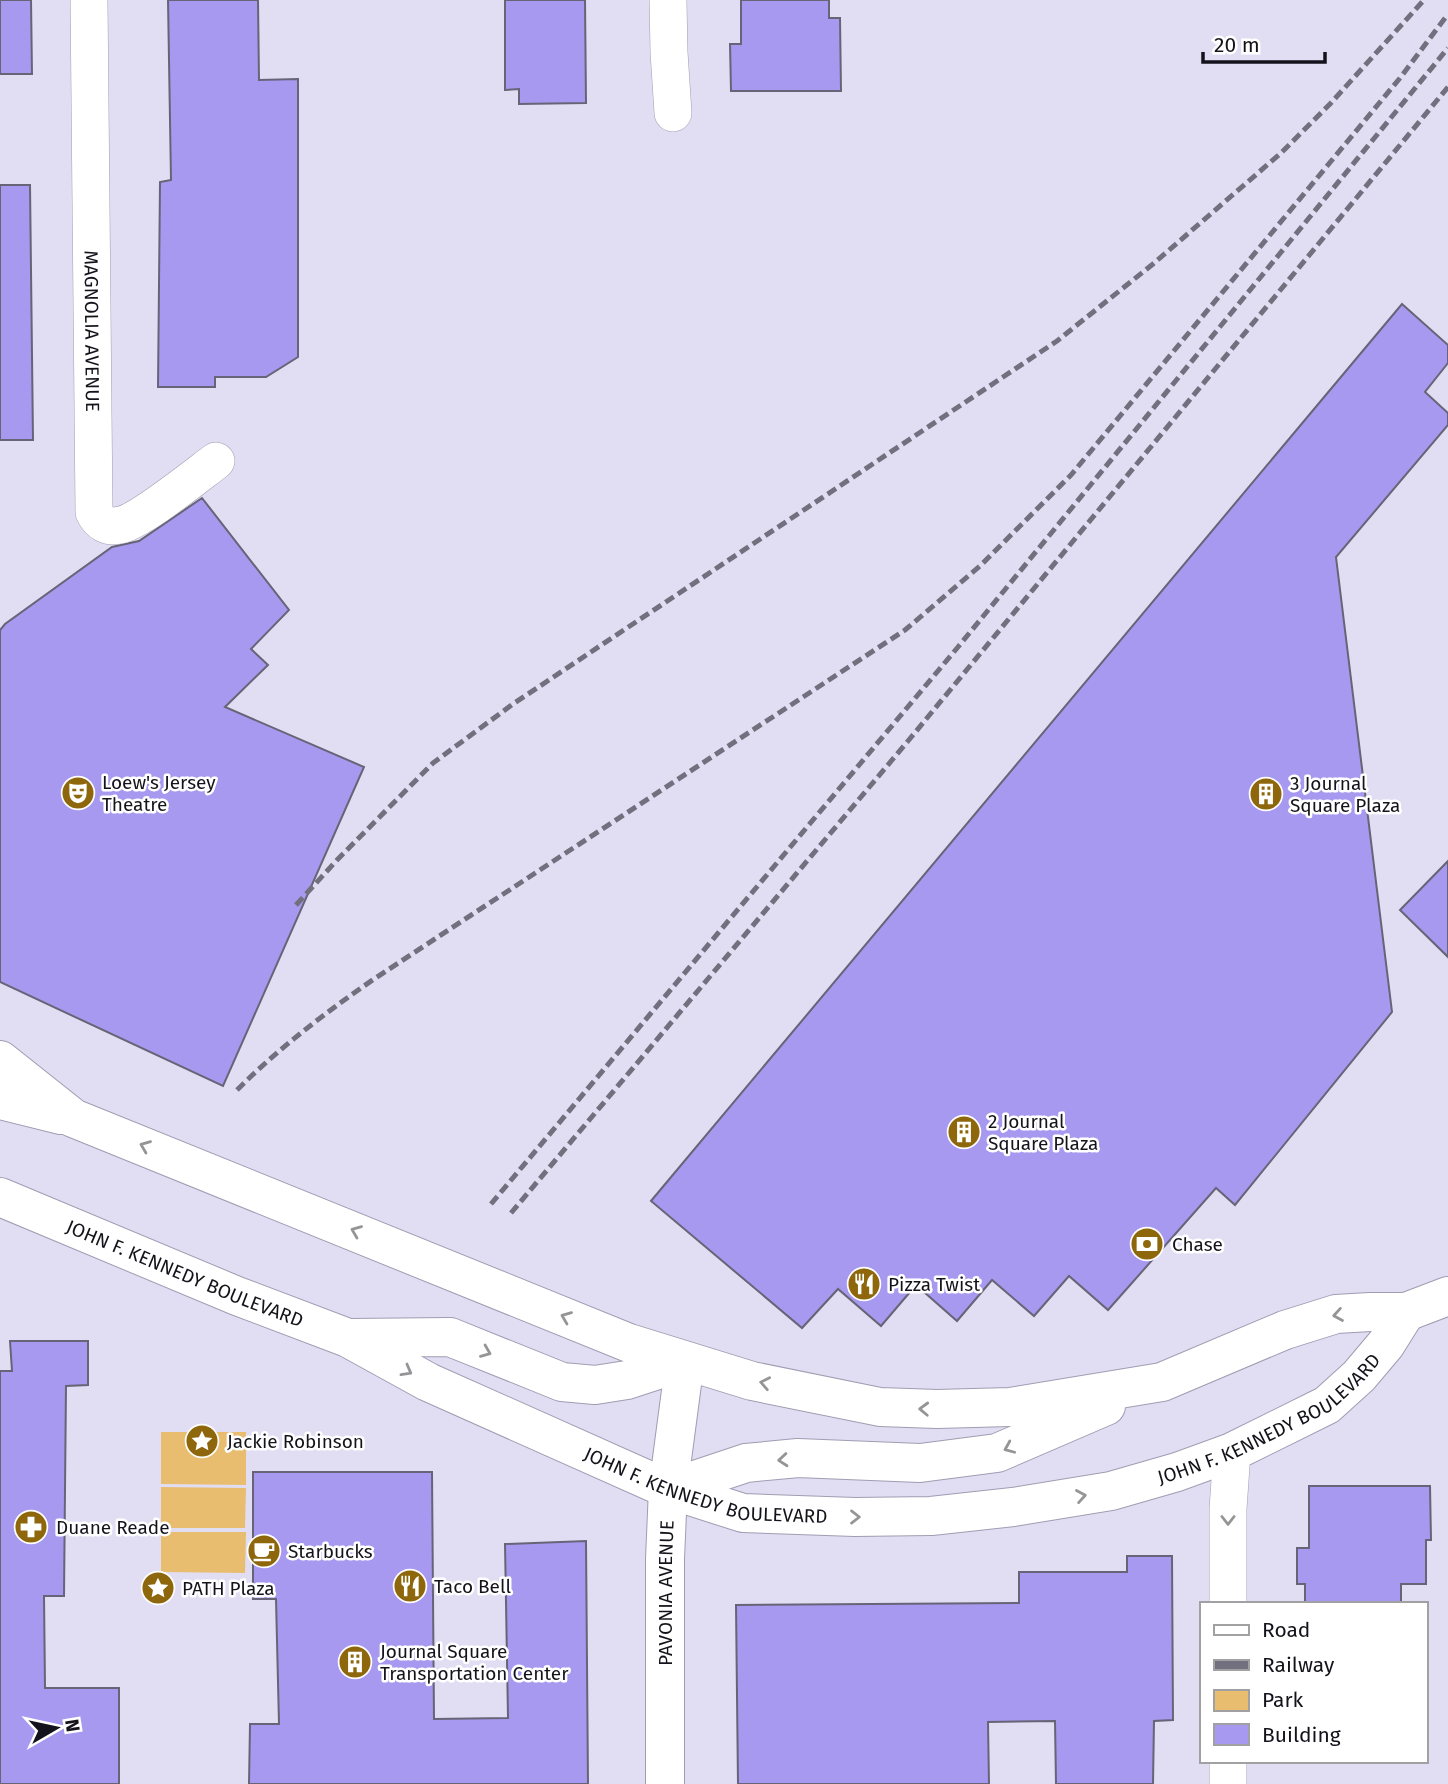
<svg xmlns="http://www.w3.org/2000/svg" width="1448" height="1784" font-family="'Fira Sans',sans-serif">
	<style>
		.green { fill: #e8bd70 }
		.building { fill: #a799ef; stroke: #666476; stroke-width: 2 }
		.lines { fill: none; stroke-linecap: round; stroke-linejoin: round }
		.minor-casing { stroke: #9f9db1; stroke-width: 38 }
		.tertiary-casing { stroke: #9f9db1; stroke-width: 40 }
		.primary-casing { stroke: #9f9db1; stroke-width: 40 }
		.minor { stroke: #fff; stroke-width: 37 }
		.tertiary { stroke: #fff; stroke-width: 38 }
		.primary { stroke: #fff; stroke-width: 38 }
		.rail { stroke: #72707e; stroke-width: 5; stroke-dasharray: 10 5; stroke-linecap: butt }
		.oneway { stroke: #959598 }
		.labels { text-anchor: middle; stroke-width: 5; stroke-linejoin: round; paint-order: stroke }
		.street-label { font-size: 19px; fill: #14131b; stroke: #fff }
		.poi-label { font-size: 19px; fill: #14131b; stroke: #fff; text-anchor: start }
	</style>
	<rect width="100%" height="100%" fill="#e1def4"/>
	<g class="green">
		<polygon points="161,1432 194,1432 194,1448 213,1449 213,1432 246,1432 246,1485 161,1484"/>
		<polygon points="161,1487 246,1488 245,1528 161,1528"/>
		<polygon points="161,1532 246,1532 245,1573 161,1572"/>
	</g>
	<g class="building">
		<polygon points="0,0 31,0 32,74 0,74"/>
		<polygon points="168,0 258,0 259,80 298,79 298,357 266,377 215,377 215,387 158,387 160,182 171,180"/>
		<polygon points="505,0 585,0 586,103 519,104 519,89 505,90"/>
		<polygon points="741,0 829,0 829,18 840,18 841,91 731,91 730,44 741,44"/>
		<polygon points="0,185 30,185 33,440 0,440"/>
		<polygon points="1402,304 1448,345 1448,363 1425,392 1448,413 1448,425 1336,557 1392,1012 1235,1205 1216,1188 1108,1310 1069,1276 1034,1316 992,1280 957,1321 916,1285 881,1326 838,1289 802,1328 651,1201"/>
		<polygon points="202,498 289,610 251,649 268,665 225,707 364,767 223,1086 0,982 0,630 5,624 112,547 139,541"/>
		<polygon points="1448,861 1448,957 1400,910"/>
		<polygon points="10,1341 88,1341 88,1385 66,1386 64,1596 44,1596 45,1688 119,1688 119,1784 0,1784 0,1371 12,1371"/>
		<polygon points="253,1472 432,1472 434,1719 508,1718 505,1544 586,1541 588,1784 249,1784 250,1724 279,1724 276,1599 253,1599"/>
		<polygon points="1309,1486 1430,1486 1431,1540 1426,1540 1426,1584 1401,1584 1401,1604 1305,1604 1305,1584 1297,1584 1297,1548 1309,1548"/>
		<polygon points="1127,1556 1172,1556 1173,1720 1154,1721 1153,1784 1056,1784 1055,1721 988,1722 989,1784 738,1784 736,1605 1019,1603 1019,1572 1127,1572"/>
	</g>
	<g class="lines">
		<defs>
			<g id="minor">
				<path id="s1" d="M89 0 94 512C99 523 108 528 120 525 139 522 197 475 216 461"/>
				<polyline points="668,0 669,52 673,113"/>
				<polyline points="1228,1604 1228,1509 1232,1452"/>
				<polyline points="1228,1784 1228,1761"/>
			</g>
			<g id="tertiary">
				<path id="s2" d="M665 1784V1559L668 1489 685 1361"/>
			</g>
			<g id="primary">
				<polyline points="0,1060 73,1118 629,1343 752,1381 880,1407 937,1409 1010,1407 1162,1382 1285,1330 1336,1314 1370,1312 1406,1312 1448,1296"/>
				<polyline points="0,1100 61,1115"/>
				<path id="s3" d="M0 1197 237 1296 348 1338 428 1382 668 1489 743 1513 855 1517 931 1516 1013 1507 1111 1491 1177 1472 1232 1452 1327 1405 1359 1376 1386 1344 1406 1312"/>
				<polyline points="350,1338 450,1337 562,1382 595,1385 627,1380 685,1361"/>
				<polyline points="668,1489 746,1463 798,1458 920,1463 997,1453 1106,1406"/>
			</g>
		</defs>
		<use href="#minor" class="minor-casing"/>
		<use href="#tertiary" class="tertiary-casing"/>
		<use href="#primary" class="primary-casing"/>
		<use href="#minor" class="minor"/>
		<use href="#tertiary" class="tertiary"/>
		<use href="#primary" class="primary"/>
		<g class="rail">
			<polyline points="296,905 337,860 433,763 513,704 1057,341 1153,264 1281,153 1330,104 1424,0"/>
			<path d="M237 1090C279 1048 325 1013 374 979L905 630 981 565 1071 475 1400 78 1448 14"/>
			<polyline points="491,1204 958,647 1448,48"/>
			<polyline points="511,1213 908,741 1448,87"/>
		</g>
	</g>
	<defs><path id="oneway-chevron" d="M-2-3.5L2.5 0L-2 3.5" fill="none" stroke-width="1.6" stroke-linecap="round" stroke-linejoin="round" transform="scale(1.75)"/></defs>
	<g class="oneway">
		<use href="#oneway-chevron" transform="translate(145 1146) rotate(-158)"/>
		<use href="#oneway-chevron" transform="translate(356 1231) rotate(-158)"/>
		<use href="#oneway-chevron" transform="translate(1338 1315) rotate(170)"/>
		<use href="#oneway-chevron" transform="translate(566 1317) rotate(-158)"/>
		<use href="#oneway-chevron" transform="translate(486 1352) rotate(22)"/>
		<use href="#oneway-chevron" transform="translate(407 1371) rotate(29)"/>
		<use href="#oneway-chevron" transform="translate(765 1383) rotate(-169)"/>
		<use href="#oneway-chevron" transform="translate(924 1409) rotate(-178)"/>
		<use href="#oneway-chevron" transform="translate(1009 1448) rotate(157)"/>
		<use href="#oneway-chevron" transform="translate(783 1460) rotate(175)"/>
		<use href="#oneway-chevron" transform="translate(1081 1496) rotate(-10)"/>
		<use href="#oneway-chevron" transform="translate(855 1517)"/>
		<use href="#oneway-chevron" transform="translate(1228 1520) rotate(90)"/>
	</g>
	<defs>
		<symbol id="theatre-disc" viewBox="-11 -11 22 22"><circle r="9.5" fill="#8e660b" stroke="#fff"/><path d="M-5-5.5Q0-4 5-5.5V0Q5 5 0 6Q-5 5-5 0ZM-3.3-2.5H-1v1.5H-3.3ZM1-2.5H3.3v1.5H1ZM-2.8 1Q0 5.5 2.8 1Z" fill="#fff"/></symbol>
		<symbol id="building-disc" viewBox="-11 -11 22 22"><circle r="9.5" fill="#8e660b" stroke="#fff"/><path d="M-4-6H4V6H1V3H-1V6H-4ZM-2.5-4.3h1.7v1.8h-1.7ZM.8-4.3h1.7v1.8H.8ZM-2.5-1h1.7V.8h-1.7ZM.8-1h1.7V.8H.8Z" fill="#fff"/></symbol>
		<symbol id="bank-disc" viewBox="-11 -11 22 22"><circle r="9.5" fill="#8e660b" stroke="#fff"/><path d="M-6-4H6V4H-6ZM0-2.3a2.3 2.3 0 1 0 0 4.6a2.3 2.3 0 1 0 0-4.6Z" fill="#fff"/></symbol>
		<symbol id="restaurant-disc" viewBox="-11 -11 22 22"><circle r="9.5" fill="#8e660b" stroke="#fff"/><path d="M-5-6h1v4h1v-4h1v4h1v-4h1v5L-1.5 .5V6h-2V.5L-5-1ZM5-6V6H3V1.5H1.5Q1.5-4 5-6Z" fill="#fff"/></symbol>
		<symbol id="sight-disc" viewBox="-11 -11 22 22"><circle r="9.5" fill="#8e660b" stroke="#fff"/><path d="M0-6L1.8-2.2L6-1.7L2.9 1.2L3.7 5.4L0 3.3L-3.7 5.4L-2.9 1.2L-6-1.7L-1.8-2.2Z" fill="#fff"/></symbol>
		<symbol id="pharmacy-disc" viewBox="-11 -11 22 22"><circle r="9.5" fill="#8e660b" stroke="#fff"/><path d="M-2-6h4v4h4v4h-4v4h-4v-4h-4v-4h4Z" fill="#fff"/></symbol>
		<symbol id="cafe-disc" viewBox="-11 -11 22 22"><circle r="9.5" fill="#8e660b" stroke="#fff"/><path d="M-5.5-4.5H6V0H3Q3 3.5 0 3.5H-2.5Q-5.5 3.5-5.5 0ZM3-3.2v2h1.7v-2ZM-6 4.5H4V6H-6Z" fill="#fff"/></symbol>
	</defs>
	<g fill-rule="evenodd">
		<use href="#theatre-disc" x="59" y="774" width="38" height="38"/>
		<use href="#building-disc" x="1247" y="775" width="38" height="38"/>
		<use href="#building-disc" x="945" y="1113" width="38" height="38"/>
		<use href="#bank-disc" x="1128" y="1225" width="38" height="38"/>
		<use href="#restaurant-disc" x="845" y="1265" width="38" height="38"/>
		<use href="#sight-disc" x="183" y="1422" width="38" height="38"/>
		<use href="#pharmacy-disc" x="12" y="1508" width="38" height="38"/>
		<use href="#cafe-disc" x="245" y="1532" width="38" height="38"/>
		<use href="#restaurant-disc" x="391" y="1567" width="38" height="38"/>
		<use href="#sight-disc" x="139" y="1569" width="38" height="38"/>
		<use href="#building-disc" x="336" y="1643" width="38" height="38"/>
	</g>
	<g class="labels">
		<g class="street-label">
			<text dy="7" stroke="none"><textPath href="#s1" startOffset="331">MAGNOLIA AVENUE</textPath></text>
			<text dy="7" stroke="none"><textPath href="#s3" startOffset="200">JOHN F. KENNEDY BOULEVARD</textPath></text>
			<text dy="7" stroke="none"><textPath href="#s3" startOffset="1354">JOHN F. KENNEDY BOULEVARD</textPath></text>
			<text dy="7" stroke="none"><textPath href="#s3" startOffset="766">JOHN F. KENNEDY BOULEVARD</textPath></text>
			<text dy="7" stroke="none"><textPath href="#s2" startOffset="191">PAVONIA AVENUE</textPath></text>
		</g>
		<g class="poi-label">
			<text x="102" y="789">Loew's Jersey<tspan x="102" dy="22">Theatre</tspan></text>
			<text x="1290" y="790">3 Journal<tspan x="1290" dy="22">Square Plaza</tspan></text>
			<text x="988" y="1128">2 Journal<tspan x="988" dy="22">Square Plaza</tspan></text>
			<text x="1172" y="1251">Chase</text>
			<text x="888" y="1291">Pizza Twist</text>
			<text x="227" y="1448">Jackie Robinson</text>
			<text x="56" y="1534">Duane Reade</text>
			<text x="288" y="1558">Starbucks</text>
			<text x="434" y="1593">Taco Bell</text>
			<text x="182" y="1595">PATH Plaza</text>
			<text x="380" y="1658">Journal Square<tspan x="380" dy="22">Transportation Center</tspan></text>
		</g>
	</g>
	<rect x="1200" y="1602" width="228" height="161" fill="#ffffff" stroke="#a1a1a4" stroke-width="2"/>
	<rect x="1214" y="1625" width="35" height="10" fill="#ffffff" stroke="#a1a1a4" stroke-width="2"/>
	<text x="1262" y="1637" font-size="21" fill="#14131b">Road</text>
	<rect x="1214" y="1660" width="35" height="10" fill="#72707e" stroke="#a1a1a4" stroke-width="2"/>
	<text x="1262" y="1672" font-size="21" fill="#14131b">Railway</text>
	<rect x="1214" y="1690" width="35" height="21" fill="#e8bd70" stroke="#a1a1a4" stroke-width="2"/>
	<text x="1262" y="1707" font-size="21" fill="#14131b">Park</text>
	<rect x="1214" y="1724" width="35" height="21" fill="#a799ef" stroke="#a1a1a4" stroke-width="2"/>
	<text x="1262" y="1742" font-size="21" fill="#14131b">Building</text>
	<g transform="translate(56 1728) rotate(81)" stroke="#ffffff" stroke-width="5" paint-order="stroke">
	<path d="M0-5L12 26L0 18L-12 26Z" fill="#14131b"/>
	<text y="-10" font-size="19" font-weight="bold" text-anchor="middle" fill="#14131b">N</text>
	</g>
	<path d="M1203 52v10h122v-10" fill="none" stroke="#14131b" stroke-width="3.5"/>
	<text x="1214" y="52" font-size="21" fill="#14131b" stroke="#ffffff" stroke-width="5" paint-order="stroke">20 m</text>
</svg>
